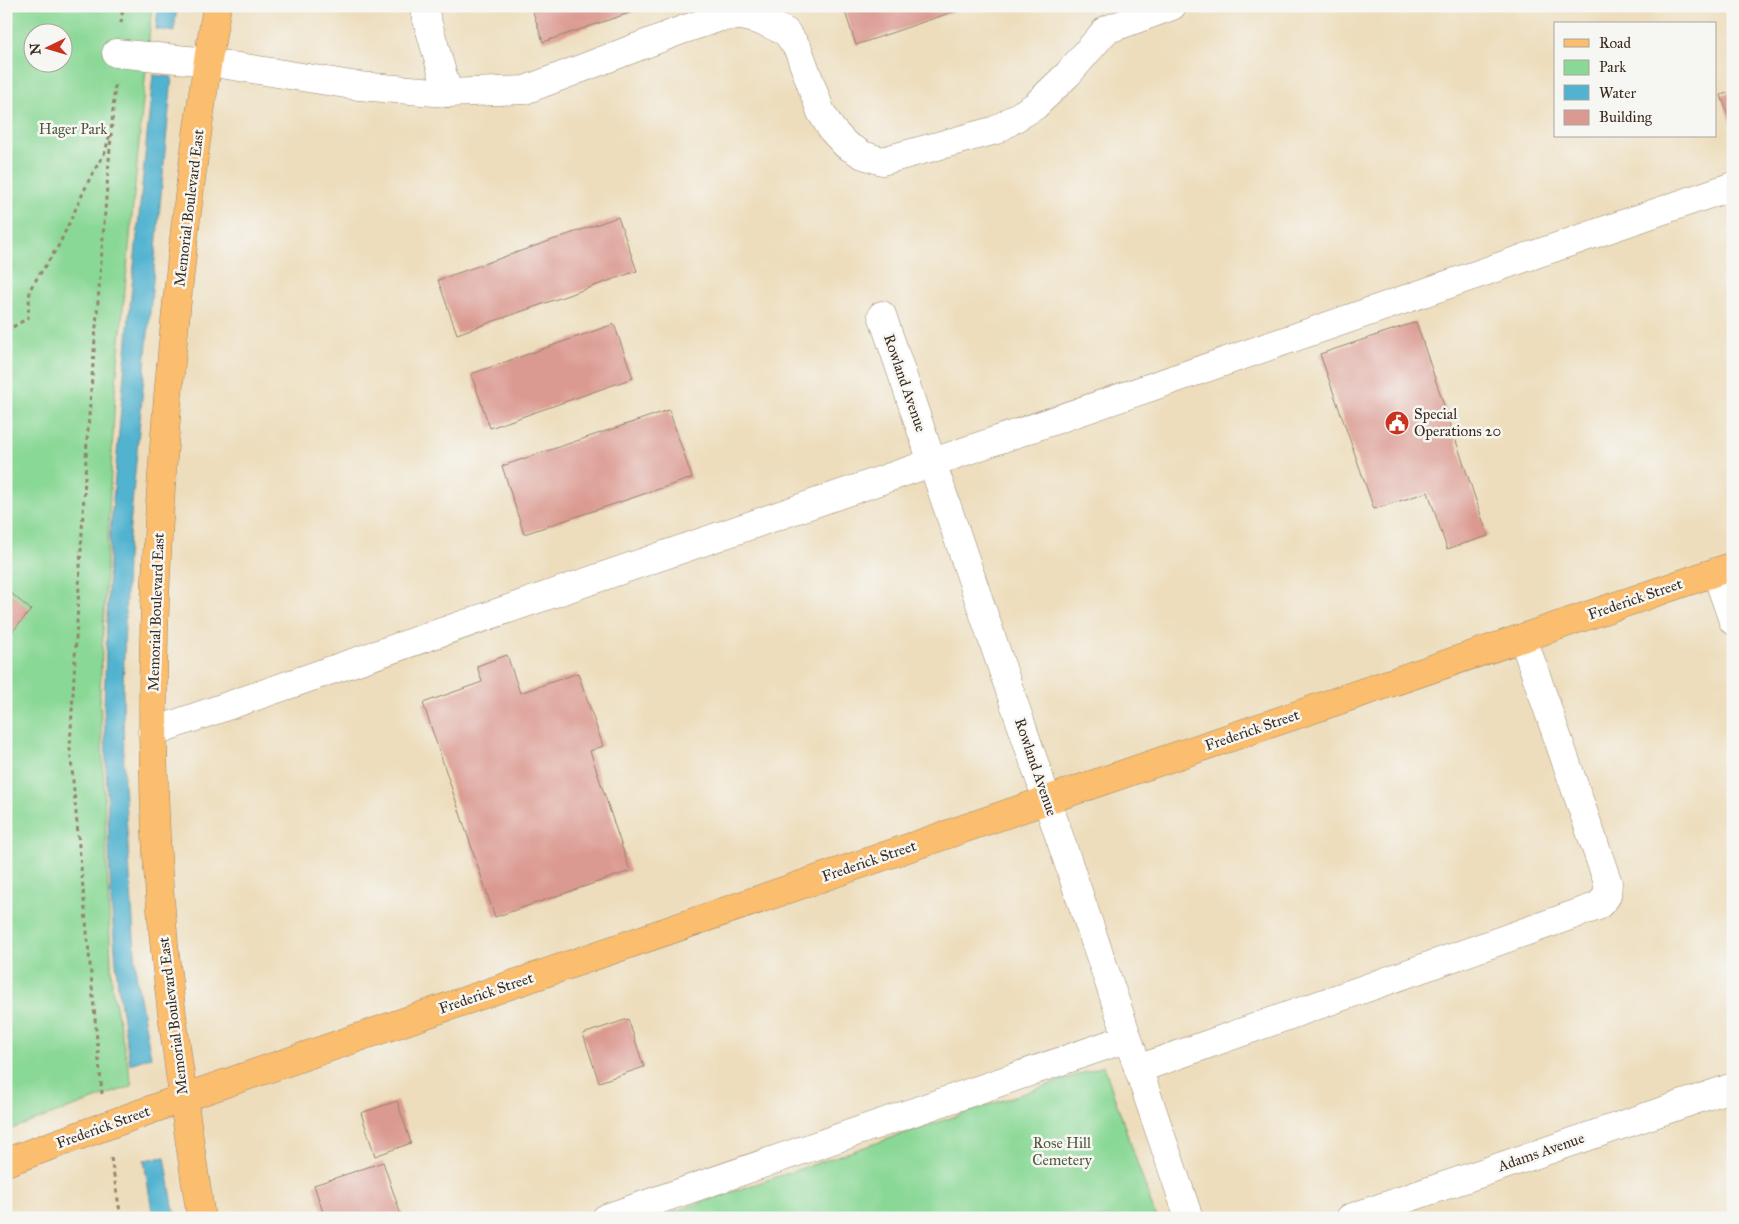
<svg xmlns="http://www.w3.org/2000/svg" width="1739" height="1224" font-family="'IM FELL Great Primer',serif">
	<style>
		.green { fill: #8ad896; stroke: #62815a; fill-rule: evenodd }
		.water { fill: #51b3d0; stroke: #466e77 }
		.building { fill: #db9a91 }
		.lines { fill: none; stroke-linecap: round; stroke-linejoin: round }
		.minor-casing { stroke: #94846d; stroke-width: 29 }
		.major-casing { stroke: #94846d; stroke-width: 29 }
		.path { stroke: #94846d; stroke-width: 3; stroke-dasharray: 4 4; stroke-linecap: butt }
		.minor { stroke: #fff; stroke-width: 28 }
		.major { stroke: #fbbd6e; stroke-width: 28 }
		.labels { text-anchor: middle; stroke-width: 5; stroke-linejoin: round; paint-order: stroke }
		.park-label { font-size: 15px; fill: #4f563c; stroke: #f6f6f2 }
		.street-label { font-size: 15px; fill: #3b2a1e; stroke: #f6f6f2 }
		.poi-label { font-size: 15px; fill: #3b2a1e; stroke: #f6f6f2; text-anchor: start }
	</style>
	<rect width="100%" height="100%" fill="#f6f6f2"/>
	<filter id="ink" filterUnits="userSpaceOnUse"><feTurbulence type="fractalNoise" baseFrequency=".02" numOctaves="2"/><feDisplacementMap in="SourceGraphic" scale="10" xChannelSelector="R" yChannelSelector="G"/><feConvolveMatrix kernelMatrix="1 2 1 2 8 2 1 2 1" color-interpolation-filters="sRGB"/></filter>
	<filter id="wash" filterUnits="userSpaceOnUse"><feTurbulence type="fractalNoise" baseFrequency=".0096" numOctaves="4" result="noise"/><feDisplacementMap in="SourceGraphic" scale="20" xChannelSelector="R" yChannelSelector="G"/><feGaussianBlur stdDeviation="1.12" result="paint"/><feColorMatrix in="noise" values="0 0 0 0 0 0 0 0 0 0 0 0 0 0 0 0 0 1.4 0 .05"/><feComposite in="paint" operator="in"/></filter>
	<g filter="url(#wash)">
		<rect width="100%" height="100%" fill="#edddbc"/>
		<g class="green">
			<path d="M6 6H152L115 393 100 693 112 987 132 1086 6 1131ZM32 32H62V62H32Z"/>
			<polygon points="1104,1066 1156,1218 655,1218"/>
		</g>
		<g class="water">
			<polygon points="158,6 177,6 174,32 156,29"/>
			<polygon points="153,75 172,77 127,558 123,689 124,785 137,982 151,1057 130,1064 118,987 111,901 104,706 110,534 129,317"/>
			<polygon points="165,1157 175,1218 153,1218 144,1160"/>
		</g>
		<g id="blocks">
			<g class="building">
				<polygon points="531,6 646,6 647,7 543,42"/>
				<polygon points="843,6 960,6 961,9 856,45"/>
				<polygon points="1733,91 1733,127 1732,127 1721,95"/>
				<polygon points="618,217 637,271 457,334 438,280"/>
				<polygon points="1416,322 1488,536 1447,549 1428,492 1374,509 1320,354"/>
				<polygon points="614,324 633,378 490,428 471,374"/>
				<polygon points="669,410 692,478 524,534 502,466"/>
				<polygon points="6,589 31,610 6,639"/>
				<polygon points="507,655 520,693 578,673 603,746 590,751 630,871 495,917 423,703 482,682 477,666"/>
				<polygon points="628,1019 644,1067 599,1082 583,1034"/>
				<polygon points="397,1101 411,1143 375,1156 361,1113"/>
				<polygon points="383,1162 402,1218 325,1218 314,1185"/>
			</g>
		</g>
	</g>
	<g filter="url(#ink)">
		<use href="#blocks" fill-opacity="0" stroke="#94846d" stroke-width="1"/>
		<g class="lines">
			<defs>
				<g id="minor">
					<polyline points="423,6 448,93"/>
					<polyline points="116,53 208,62 358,86 448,93 525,90 682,30 721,17 743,16 767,23 786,32 798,49 821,112 832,130 846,145 863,155 882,161 996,130 1035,106 1068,74 1106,30 1172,6"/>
					<polyline points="882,315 1189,1218"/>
					<polyline points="1716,572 1733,621"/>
					<polyline points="152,732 1733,186"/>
					<polyline points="1138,1069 1598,906 1607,896 1608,883 1523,638"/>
					<polyline points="606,1218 1128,1038"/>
					<polyline points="1350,1218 1733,1087"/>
				</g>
				<g id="major">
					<polyline points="6,1162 183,1098 1047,800 1733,566"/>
					<path d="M201 1218C182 1091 162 963 156 835 148 674 157 512 172 352 183 236 197 121 217 6"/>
				</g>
			</defs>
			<use href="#minor" class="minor-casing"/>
			<use href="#major" class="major-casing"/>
			<g class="path">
				<polyline points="121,23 123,6"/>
				<polyline points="6,331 28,318 30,289 59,245 90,178 105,152 110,134"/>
				<polyline points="102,1094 70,748 87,441 115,84"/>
				<polyline points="111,1158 121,1218"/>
			</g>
			<use href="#minor" class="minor"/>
			<use href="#major" class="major"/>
		</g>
	</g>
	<defs>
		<symbol id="civic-disc" viewBox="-11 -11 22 22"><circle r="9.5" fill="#c8321e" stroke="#f6f6f2"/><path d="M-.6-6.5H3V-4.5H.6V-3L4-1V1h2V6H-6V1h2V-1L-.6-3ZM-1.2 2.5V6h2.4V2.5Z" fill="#fff"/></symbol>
	</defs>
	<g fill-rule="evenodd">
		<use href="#civic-disc" x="1383" y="409" width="28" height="28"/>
	</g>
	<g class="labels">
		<g class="park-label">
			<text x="73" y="134">Hager Park</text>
			<text x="1062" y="1148">Rose Hill<tspan x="1062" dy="17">Cemetery</tspan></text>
		</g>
		<g class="street-label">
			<text transform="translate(189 208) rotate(-83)" y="5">Memorial Boulevard East</text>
			<text transform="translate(905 383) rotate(71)" y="5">Rowland Avenue</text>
			<text transform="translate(1635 599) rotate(-19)" y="5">Frederick Street</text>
			<text transform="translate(156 612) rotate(-88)" y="5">Memorial Boulevard East</text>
			<text transform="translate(1252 730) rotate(-19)" y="5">Frederick Street</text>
			<text transform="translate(1036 767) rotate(71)" y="5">Rowland Avenue</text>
			<text transform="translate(869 861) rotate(-19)" y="5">Frederick Street</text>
			<text transform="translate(486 993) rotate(-19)" y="5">Frederick Street</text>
			<text transform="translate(173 1016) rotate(-97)" y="5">Memorial Boulevard East</text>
			<text transform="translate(103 1127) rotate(-20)" y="5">Frederick Street</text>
			<text transform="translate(1541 1152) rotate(-19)" y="5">Adams Avenue</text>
		</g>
		<g class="poi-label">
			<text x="1414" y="419">Special<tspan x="1414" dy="17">Operations 20</tspan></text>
		</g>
	</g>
	<rect width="1739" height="1224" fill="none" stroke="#f6f6f2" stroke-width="25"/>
	<rect x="1554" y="22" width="162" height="115" fill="#f6f6f2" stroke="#aba49d"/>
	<rect x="1564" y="39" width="25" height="8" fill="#fbbd6e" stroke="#aba49d"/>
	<text x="1599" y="48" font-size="15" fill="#3b2a1e">Road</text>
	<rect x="1564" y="60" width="25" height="15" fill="#8ad896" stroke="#aba49d"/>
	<text x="1599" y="72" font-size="15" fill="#3b2a1e">Park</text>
	<rect x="1564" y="85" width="25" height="15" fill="#51b3d0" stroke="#aba49d"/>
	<text x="1599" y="98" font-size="15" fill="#3b2a1e">Water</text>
	<rect x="1564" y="110" width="25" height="15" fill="#db9a91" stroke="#aba49d"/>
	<text x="1599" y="122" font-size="15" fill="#3b2a1e">Building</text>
	<g transform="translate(48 48) rotate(265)"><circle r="24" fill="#f6f6f2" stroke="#aba49d"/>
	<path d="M0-4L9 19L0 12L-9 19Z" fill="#c8321e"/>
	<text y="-8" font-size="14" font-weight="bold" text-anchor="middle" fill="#3b2a1e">N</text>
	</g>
</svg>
